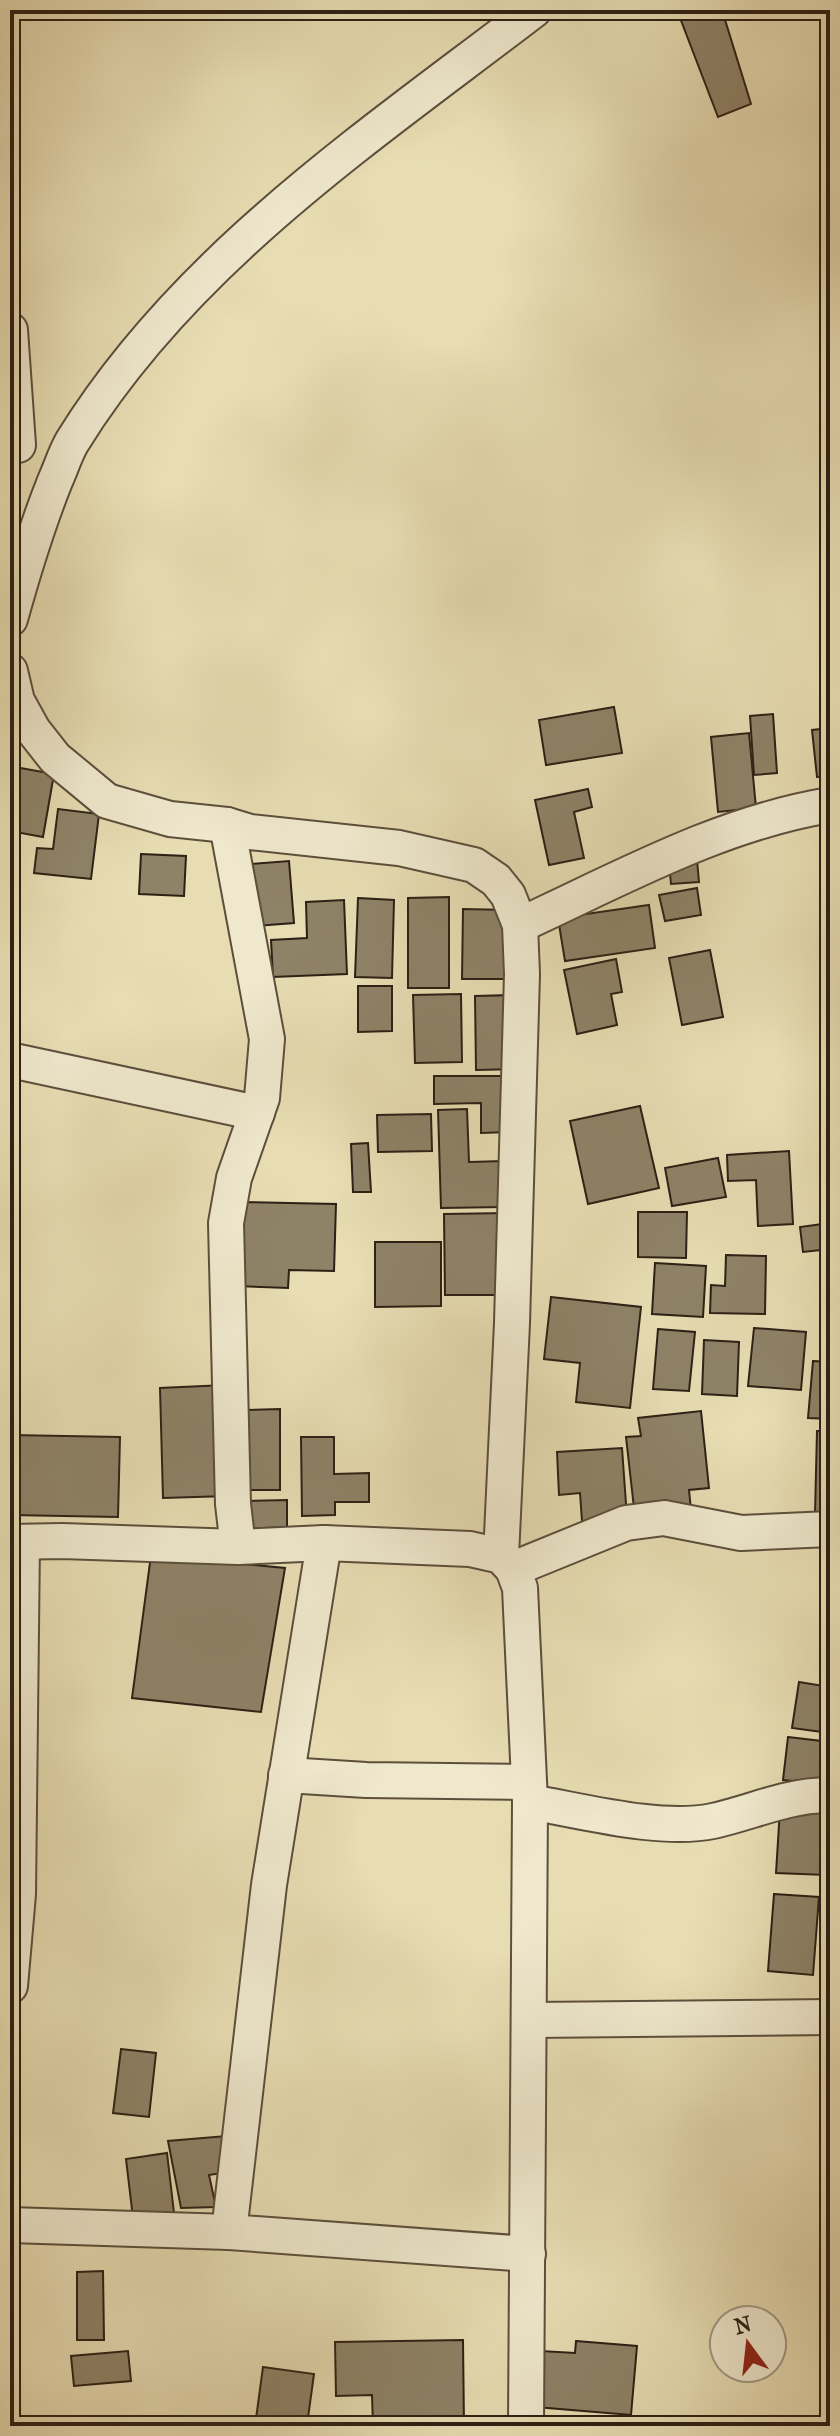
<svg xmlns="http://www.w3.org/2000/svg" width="840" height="2436" font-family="'IM FELL French Canon',serif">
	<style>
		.building { fill: #8e8267; stroke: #2d2015; stroke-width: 2 }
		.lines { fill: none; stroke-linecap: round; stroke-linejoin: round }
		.minor-casing { stroke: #5c4f3c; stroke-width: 38 }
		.minor { stroke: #efe8cd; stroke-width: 34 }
	</style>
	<rect width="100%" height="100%" fill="#e7dcb2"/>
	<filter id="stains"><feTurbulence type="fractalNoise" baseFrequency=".0025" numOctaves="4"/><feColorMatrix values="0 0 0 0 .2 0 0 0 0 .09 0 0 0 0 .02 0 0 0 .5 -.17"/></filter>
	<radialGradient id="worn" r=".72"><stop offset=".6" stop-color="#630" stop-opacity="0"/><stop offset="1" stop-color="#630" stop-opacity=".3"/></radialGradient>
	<g class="building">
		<polygon points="677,10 722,10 751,104 718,117"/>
		<polygon points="614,707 622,753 546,765 539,720"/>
		<polygon points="773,714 777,773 754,775 750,716"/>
		<polygon points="830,728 830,776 817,777 812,730"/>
		<polygon points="749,733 756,808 718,812 711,737"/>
		<polygon points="15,767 54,774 43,837 10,831 10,799"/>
		<polygon points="588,789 592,807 574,812 584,858 549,865 535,800"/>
		<polygon points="58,809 99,814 91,879 34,873 37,848 53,849"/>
		<polygon points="141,854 186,856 184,896 139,894"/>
		<polygon points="697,860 699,882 671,884 669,863"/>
		<polygon points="289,861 294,923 256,926 250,864"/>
		<polygon points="697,888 701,915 665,921 659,895"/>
		<polygon points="449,897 449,988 408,988 408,898"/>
		<polygon points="358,898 394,900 392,978 355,977"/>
		<polygon points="344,900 347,974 273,977 271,940 307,938 306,902"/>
		<polygon points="649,905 655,948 565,961 558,918"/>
		<polygon points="463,909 512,910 510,979 462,979"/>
		<polygon points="710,950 723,1017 682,1025 669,958"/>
		<polygon points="616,959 622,992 611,994 617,1025 577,1034 564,970"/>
		<polygon points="358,986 392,986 392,1031 358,1032"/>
		<polygon points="461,994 462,1062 415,1063 413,995"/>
		<polygon points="515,995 516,1069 476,1070 475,996"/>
		<polygon points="434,1076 512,1076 512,1132 481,1133 481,1103 434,1104"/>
		<polygon points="640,1106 659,1188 588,1204 570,1121"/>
		<polygon points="467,1109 469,1162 503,1161 504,1207 441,1208 438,1110"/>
		<polygon points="431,1114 432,1151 378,1152 377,1115"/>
		<polygon points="368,1143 371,1192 353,1192 351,1144"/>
		<polygon points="789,1151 793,1224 758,1226 756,1180 728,1181 727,1155"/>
		<polygon points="718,1158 726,1197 672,1206 665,1168"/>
		<polygon points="238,1202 336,1204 334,1271 289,1270 288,1288 235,1286"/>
		<polygon points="638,1212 687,1212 686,1258 638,1257"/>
		<polygon points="508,1213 508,1295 445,1295 444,1214"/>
		<polygon points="830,1223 830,1249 803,1252 800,1227"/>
		<polygon points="375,1242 441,1242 441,1306 375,1307"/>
		<polygon points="726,1255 766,1256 765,1314 710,1313 711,1285 725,1286"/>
		<polygon points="655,1263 706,1266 703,1317 652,1314"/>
		<polygon points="551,1297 641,1307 630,1408 576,1402 580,1363 544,1359"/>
		<polygon points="754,1328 806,1332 801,1390 748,1386"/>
		<polygon points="658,1329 695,1332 689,1391 653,1389"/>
		<polygon points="704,1340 739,1342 737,1396 702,1394"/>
		<polygon points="813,1361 830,1362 830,1419 808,1418"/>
		<polygon points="225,1385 228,1496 163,1498 160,1388"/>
		<polygon points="280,1409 280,1490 247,1490 247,1410"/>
		<polygon points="701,1411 709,1488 689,1490 691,1510 635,1517 626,1437 641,1436 638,1418"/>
		<polygon points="817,1431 830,1431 830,1514 815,1513"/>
		<polygon points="10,1435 120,1437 118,1517 10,1515"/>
		<polygon points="301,1437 334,1437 334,1474 369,1473 369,1502 335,1502 335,1515 302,1516"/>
		<polygon points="622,1448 627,1518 582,1521 580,1493 559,1495 557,1452"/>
		<polygon points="287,1500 287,1527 244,1529 244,1501"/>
		<polygon points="151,1555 285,1568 261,1712 132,1698"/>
		<polygon points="799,1682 830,1687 830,1733 792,1728"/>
		<polygon points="788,1737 830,1742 830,1785 783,1780"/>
		<polygon points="780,1809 829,1811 826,1875 776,1873"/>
		<polygon points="774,1894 819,1897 813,1975 768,1971"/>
		<polygon points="121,2049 156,2053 149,2117 113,2113"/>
		<polygon points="226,2136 228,2172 209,2175 216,2207 181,2208 168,2141"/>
		<polygon points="167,2153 174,2213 133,2218 126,2159"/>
		<polygon points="103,2271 104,2340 77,2340 77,2272"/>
		<polygon points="463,2340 464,2426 373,2426 372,2395 336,2396 335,2342"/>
		<polygon points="576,2341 637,2346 631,2415 536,2407 541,2351 575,2353"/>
		<polygon points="128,2351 131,2381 74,2386 71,2356"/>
		<polygon points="263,2367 314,2374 307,2425 315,2426 255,2426"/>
	</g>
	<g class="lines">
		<defs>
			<g id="minor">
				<polyline points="10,330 18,445"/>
				<path d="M10 619C23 572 37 526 55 481 61 468 65 454 72 442 184 260 367 138 534 10"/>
				<polyline points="10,671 17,701 33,730 55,758 107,801 170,819 227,825 250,832 399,848 474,865 496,880 508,895 520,925 522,974 512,1323 501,1556"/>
				<polyline points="227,825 267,1039 262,1098 234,1178 226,1223 233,1504 238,1547"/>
				<path d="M520 925C620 879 720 823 830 805"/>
				<polyline points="10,1060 257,1113"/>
				<polyline points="10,1542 62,1541 238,1547 324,1543 470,1549 501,1556 513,1569 520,1588 530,1802 526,2426"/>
				<polyline points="513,1569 626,1523 664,1518 741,1533 830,1529"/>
				<polyline points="286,1775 366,1780 528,1782"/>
				<path d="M530 1802C583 1811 661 1832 713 1821 753 1812 785 1796 827 1795"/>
				<polyline points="10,1986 18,1894 22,1542"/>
				<polyline points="531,2020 830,2017"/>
				<polyline points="10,2225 229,2232 528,2254"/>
				<polyline points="229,2232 269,1885 324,1543"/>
			</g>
		</defs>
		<use href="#minor" class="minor-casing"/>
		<use href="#minor" class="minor"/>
	</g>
	<rect width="840" height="2436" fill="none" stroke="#e7dcb2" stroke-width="40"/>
	<rect x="12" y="12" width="816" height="2412" fill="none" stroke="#2d2015" stroke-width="4"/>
	<rect x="20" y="20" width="800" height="2396" fill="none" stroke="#2d2015" stroke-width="2"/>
	<g transform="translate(748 2344) rotate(345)"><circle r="38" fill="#efe8cd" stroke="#a19883" stroke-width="2"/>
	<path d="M0-6L14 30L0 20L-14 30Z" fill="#8f2418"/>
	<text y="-12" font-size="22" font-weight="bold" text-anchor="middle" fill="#2d2015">N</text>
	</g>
	<rect width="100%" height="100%" filter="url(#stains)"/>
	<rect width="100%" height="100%" fill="url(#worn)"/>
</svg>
